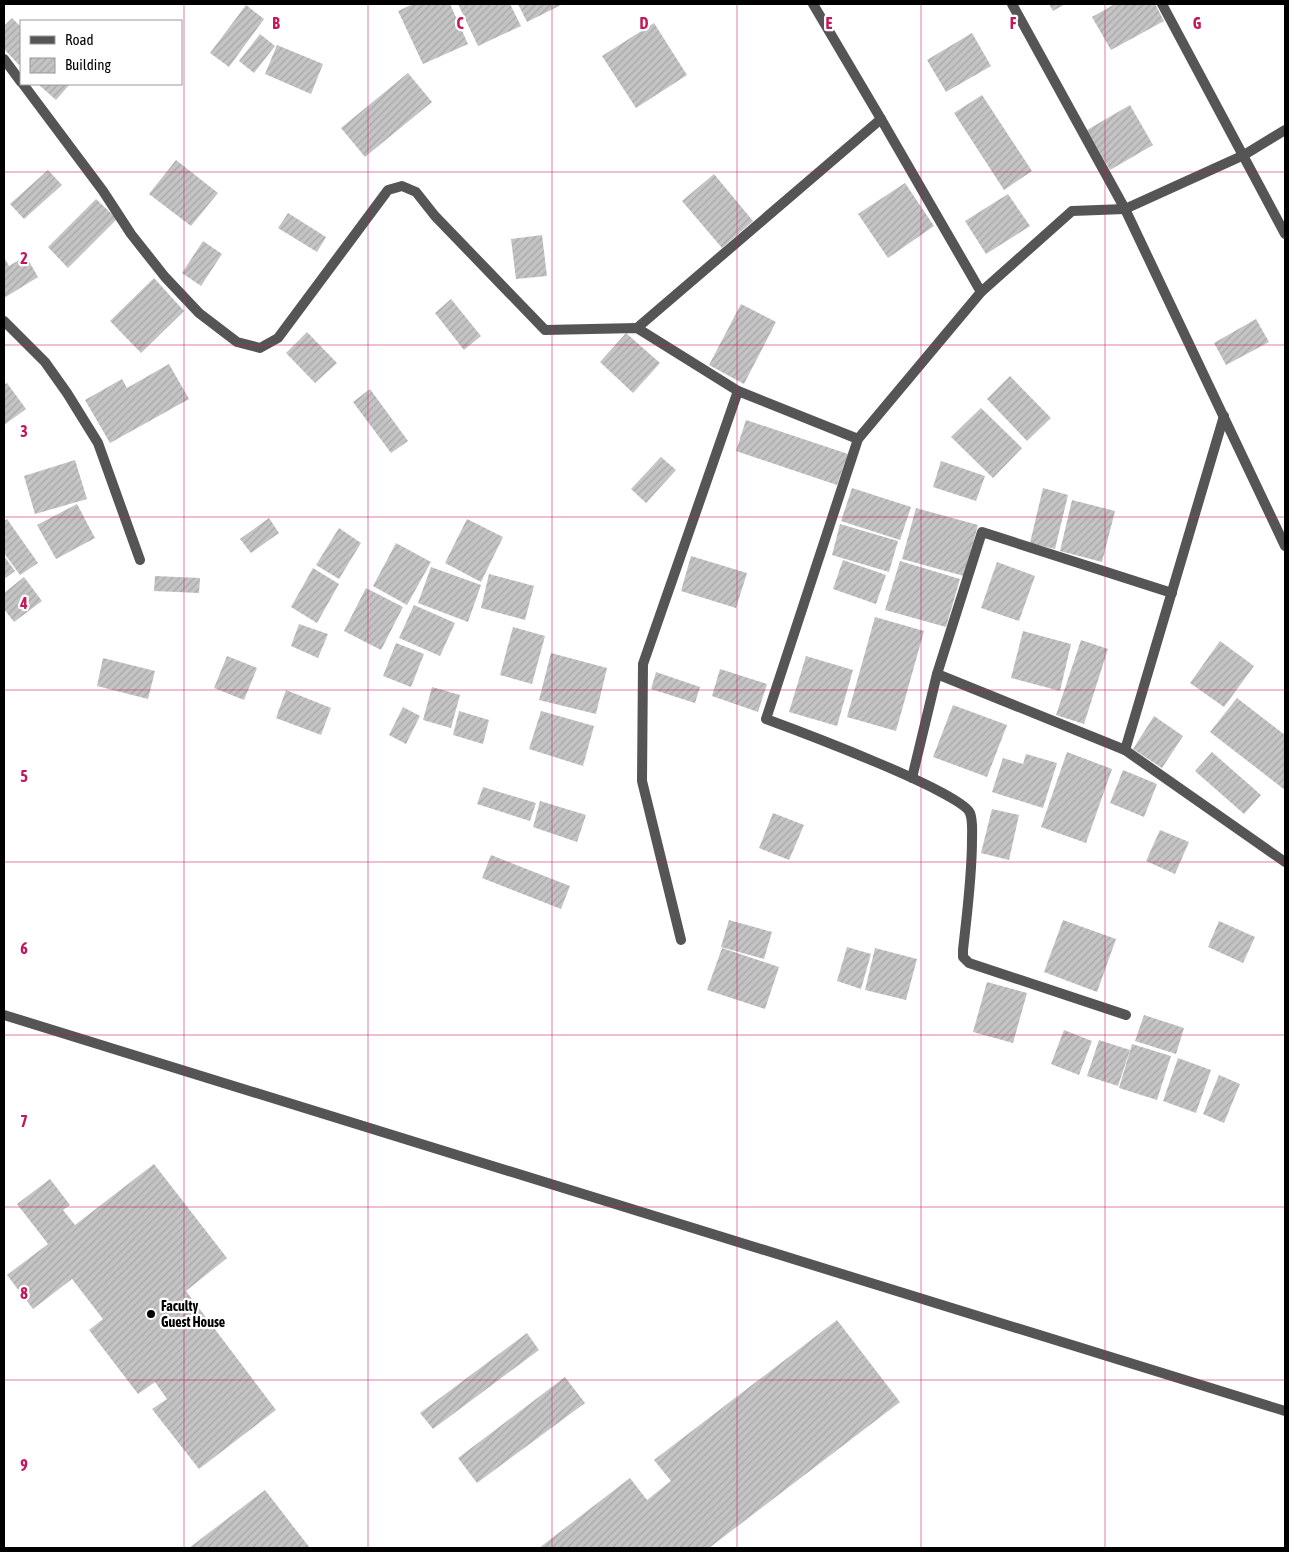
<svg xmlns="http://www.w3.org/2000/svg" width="1289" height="1552" font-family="'Asap Condensed',sans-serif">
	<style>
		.building { fill: url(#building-hatch) }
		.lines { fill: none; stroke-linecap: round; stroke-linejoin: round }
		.minor { stroke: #555; stroke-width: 10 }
		.grid { fill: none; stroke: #c2185b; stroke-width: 1; stroke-opacity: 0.55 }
		.poi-dot { fill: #000; stroke: #fff; stroke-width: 2 }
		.labels { text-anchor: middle; stroke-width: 4.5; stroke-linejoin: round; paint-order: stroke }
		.poi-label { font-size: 14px; font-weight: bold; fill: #000; stroke: #fff; text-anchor: start }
		.grid-label { font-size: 16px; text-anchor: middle; font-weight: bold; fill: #c2185b; stroke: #fff; stroke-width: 4.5; stroke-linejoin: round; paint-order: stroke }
	</style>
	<defs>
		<pattern id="building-hatch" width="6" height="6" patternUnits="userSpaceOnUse" patternTransform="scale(1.25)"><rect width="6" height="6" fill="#c4c4c4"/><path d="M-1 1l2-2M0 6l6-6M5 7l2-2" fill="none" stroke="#a7a7a7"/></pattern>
	</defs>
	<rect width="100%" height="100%" fill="#fff"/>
	<g class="building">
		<polygon points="413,4 450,4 468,44 423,64 398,11"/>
		<polygon points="458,4 510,4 521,26 478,46"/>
		<polygon points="518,4 563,4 527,22"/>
		<polygon points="1049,4 1065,4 1053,11"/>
		<polygon points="1115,4 1155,4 1164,21 1111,50 1092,17"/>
		<polygon points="246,5 264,19 229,67 210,53"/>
		<polygon points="12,18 21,27 21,63 19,65 4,49 4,26"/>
		<polygon points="654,23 687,75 636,108 602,56"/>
		<polygon points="972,33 991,66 946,92 927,60"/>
		<polygon points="260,34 275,46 254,73 239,61"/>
		<polygon points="277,45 323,64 311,94 265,74"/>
		<polygon points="408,73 432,102 365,157 341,128"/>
		<polygon points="38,84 70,84 56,100"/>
		<polygon points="982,95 1032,171 1004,190 954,113"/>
		<polygon points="1130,105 1153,145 1110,170 1087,130"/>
		<polygon points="176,160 218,193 191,226 149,194"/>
		<polygon points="48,170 62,185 24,219 10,204"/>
		<polygon points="714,174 753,221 722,248 682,201"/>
		<polygon points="905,183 934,226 888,258 858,214"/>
		<polygon points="1008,194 1030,226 986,254 965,221"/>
		<polygon points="96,199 117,219 68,268 48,247"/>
		<polygon points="288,213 326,237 317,252 278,228"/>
		<polygon points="542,235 547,276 516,279 511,239"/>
		<polygon points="203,241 222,254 201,286 182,273"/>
		<polygon points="26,256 38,277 4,298 4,257 9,266"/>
		<polygon points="154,278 184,311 141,353 110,321"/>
		<polygon points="451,299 481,336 464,350 435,313"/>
		<polygon points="741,304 776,322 744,384 709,365"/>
		<polygon points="1256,319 1269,342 1226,365 1214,343"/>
		<polygon points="307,332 337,363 315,383 286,353"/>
		<polygon points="626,333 660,363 633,393 600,362"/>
		<polygon points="169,364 189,399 110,443 85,400 122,379 127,388"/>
		<polygon points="1010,376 1051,418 1027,441 987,399"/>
		<polygon points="7,383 26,409 4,425 4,385"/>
		<polygon points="370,389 408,441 391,453 353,402"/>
		<polygon points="981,408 1022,448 993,478 951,437"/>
		<polygon points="746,420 848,454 837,485 736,451"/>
		<polygon points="661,457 676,470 646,503 631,489"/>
		<polygon points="75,460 87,499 35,514 24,476"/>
		<polygon points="941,461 985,476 976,501 933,487"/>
		<polygon points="852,488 911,507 900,540 841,521"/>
		<polygon points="1043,488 1068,495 1055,549 1030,543"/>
		<polygon points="1072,500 1115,511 1102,562 1060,551"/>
		<polygon points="77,504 95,538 56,559 37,525"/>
		<polygon points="916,508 978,525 964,576 902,559"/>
		<polygon points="269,518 279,533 251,553 240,539"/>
		<polygon points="7,519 38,563 20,575 4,553 4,521"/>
		<polygon points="467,519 503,537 481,582 445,563"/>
		<polygon points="840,524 898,541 889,572 832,555"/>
		<polygon points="339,528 361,543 339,579 316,565"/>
		<polygon points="396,543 431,562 407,605 373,586"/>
		<polygon points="4,556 15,571 4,579"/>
		<polygon points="691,556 747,573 736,608 681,591"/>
		<polygon points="843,560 886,575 876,604 833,589"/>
		<polygon points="900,561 960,579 946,627 885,610"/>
		<polygon points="997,562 1035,576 1019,621 981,608"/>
		<polygon points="431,567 481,585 468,622 418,603"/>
		<polygon points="313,568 339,584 317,623 291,607"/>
		<polygon points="489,574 534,586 525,620 481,608"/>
		<polygon points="155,576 200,578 199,593 154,591"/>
		<polygon points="24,577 42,601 14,622 4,609 4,593"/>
		<polygon points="366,588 403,607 381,650 344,631"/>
		<polygon points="414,605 455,623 440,656 399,638"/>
		<polygon points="875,617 924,631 896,731 847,717"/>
		<polygon points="299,624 328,634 318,658 291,646"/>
		<polygon points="513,627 545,636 532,684 500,675"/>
		<polygon points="1023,631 1071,644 1060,691 1011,678"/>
		<polygon points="1081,640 1108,649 1084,724 1056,715"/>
		<polygon points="1220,641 1254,666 1224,707 1190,683"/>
		<polygon points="396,643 424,654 411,687 383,676"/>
		<polygon points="551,653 607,668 596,714 539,700"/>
		<polygon points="227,656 257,668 244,700 214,688"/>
		<polygon points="806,656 853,670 837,726 789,712"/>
		<polygon points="103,658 155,671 148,699 97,686"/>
		<polygon points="720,669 767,684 758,712 712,696"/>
		<polygon points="656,672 700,687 695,703 651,689"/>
		<polygon points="432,687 460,695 451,728 423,720"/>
		<polygon points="286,690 331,708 321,735 276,718"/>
		<polygon points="1237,698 1285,735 1285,790 1210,732"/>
		<polygon points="953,705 1007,725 987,777 933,757"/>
		<polygon points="403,707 420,716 406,744 389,735"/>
		<polygon points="459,711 489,720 483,744 453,735"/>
		<polygon points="541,711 594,726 583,766 529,749"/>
		<polygon points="1154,716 1183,736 1162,768 1133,749"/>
		<polygon points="1067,752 1112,769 1086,843 1041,827"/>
		<polygon points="1212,752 1261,795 1244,814 1195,771"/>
		<polygon points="1026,754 1057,763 1043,808 992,792 1003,758 1023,764"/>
		<polygon points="1123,770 1157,784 1144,817 1110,803"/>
		<polygon points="483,787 536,803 530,821 477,804"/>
		<polygon points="540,801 586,815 577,842 533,827"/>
		<polygon points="992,809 1019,815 1009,860 981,853"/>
		<polygon points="773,813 804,825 789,860 759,848"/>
		<polygon points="1160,830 1189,842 1175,874 1146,861"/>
		<polygon points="491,855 570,886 561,909 482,878"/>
		<polygon points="729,920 772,932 764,959 721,947"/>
		<polygon points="1063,920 1116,939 1097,992 1044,972"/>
		<polygon points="1219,921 1255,937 1243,963 1208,947"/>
		<polygon points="847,947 871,954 861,989 837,981"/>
		<polygon points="722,948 779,967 765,1009 707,990"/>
		<polygon points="875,948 917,959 906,1000 865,990"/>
		<polygon points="987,982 1027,993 1013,1043 973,1032"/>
		<polygon points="1144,1015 1184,1028 1176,1054 1135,1041"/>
		<polygon points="1064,1030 1092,1041 1079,1075 1051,1064"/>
		<polygon points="1099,1040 1130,1050 1118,1086 1087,1076"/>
		<polygon points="1132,1044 1171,1056 1157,1100 1119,1088"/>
		<polygon points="1178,1058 1211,1070 1196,1113 1163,1101"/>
		<polygon points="1219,1075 1240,1084 1224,1123 1203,1114"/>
		<polygon points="154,1164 227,1258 186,1291 276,1410 199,1469 152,1409 167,1399 155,1382 138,1394 89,1330 103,1319 72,1279 33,1309 7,1275 48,1244 17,1204 50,1179 70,1205 63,1210 75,1225"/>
		<polygon points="837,1320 900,1402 709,1548 539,1548 630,1478 647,1500 671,1481 654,1460"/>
		<polygon points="527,1333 539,1350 433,1429 420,1413"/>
		<polygon points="565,1377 585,1403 477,1483 458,1458"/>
		<polygon points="265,1490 310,1548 189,1548"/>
	</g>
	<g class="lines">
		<g class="minor">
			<polyline points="813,4 881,119 981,292"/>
			<polyline points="1012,4 1125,209 1285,546"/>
			<polyline points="1162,4 1285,234"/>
			<polyline points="4,59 21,82"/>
			<polyline points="23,84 103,191 131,234 165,277 199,313 237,342 260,348 278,338 388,190 402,186 416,192 435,216 545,330 637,328 738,391 858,439"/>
			<polyline points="4,321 45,362 67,393 98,443 140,560"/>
			<polyline points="637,328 881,119"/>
			<polyline points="937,674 1125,750 1285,862"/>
			<polyline points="1125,750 1224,416"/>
			<polyline points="912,778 937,674 982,532 1172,593"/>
			<polyline points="681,940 642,781 643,664 738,391"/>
			<polyline points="4,1015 1285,1411"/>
			<path d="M1126 1015 969 963 963 957V950C967 913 972 877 972 839 972 831 973 821 970 813 962 792 796 730 766 719L858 439 981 292 1072 211 1125 209 1244 155 1285 130"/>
		</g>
	</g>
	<path class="grid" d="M184 4V1548M368 4V1548M552 4V1548M737 4V1548M921 4V1548M1105 4V1548M4 172H1285M4 345H1285M4 517H1285M4 690H1285M4 862H1285M4 1035H1285M4 1207H1285M4 1380H1285"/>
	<circle class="poi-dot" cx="151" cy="1314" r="5"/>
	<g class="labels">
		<g class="poi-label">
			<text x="161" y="1311">Faculty<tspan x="161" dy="16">Guest House</tspan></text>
		</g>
	</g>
	<g class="grid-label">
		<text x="276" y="29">B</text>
		<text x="460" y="29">C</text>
		<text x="644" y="29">D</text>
		<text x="829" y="29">E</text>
		<text x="1013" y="29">F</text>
		<text x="1197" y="29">G</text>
		<text x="24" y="264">2</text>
		<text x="24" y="437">3</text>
		<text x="24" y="609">4</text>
		<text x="24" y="782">5</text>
		<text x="24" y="954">6</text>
		<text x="24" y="1127">7</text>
		<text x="24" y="1299">8</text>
		<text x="24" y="1471">9</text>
	</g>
	<rect width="1289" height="1552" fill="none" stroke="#000000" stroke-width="10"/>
	<rect x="20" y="20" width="162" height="65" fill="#ffffff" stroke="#999999"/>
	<rect x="30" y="36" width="25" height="8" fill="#555555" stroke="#999999"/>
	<text x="65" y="45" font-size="15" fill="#000000">Road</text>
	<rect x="30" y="58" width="25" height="15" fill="url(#building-hatch)" stroke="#999999"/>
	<text x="65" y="70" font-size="15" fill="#000000">Building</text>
</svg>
